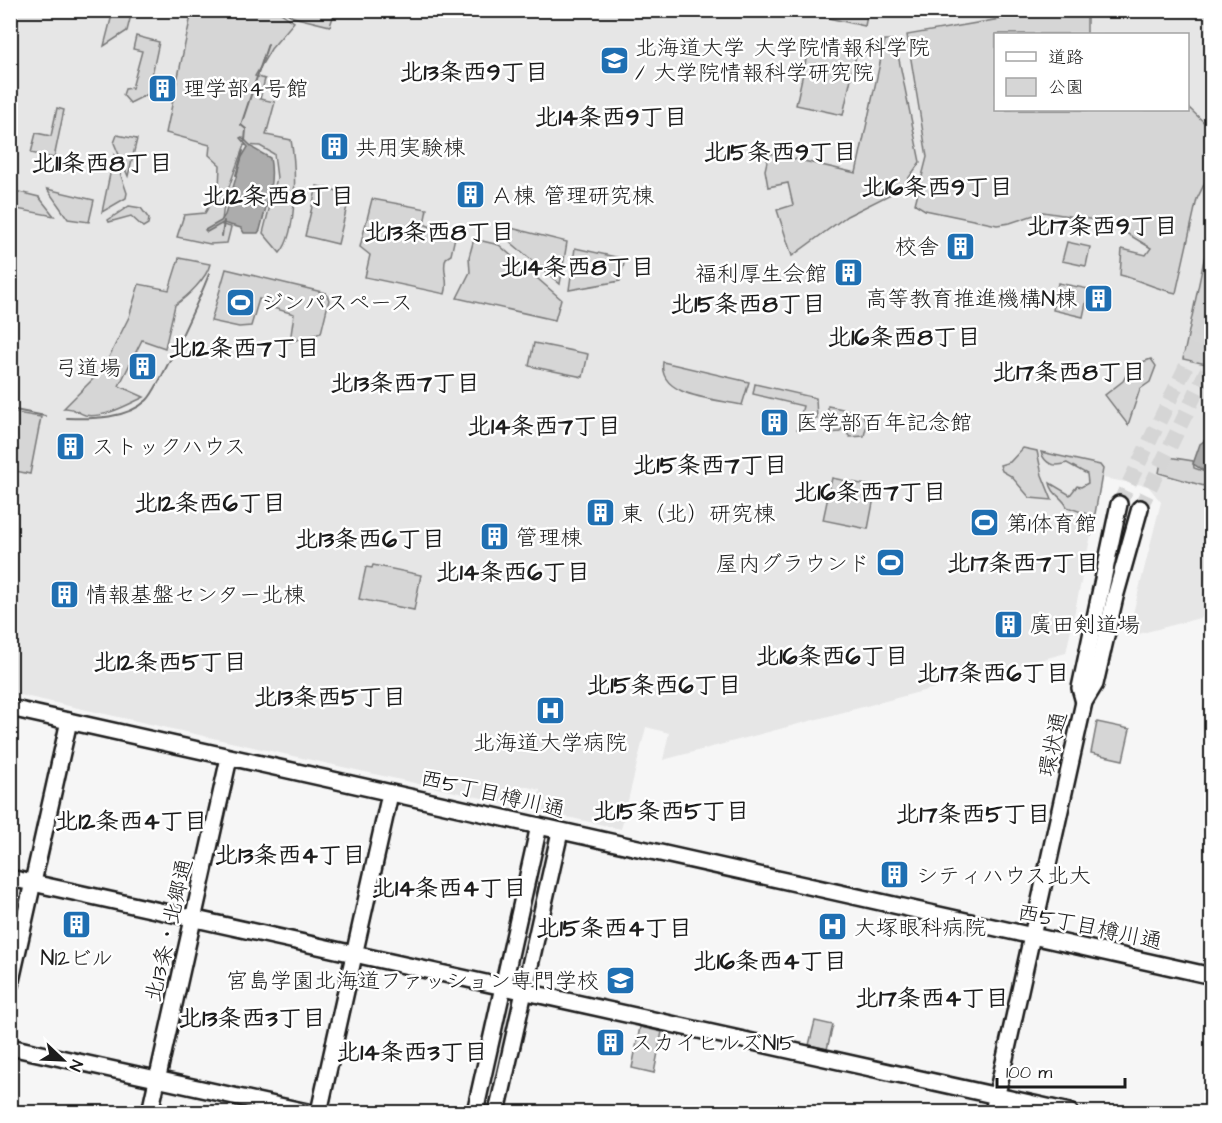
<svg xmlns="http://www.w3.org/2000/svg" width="1222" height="1123" font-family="'Architects Daughter','Klee One',sans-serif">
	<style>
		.built { fill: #e6e6e6; fill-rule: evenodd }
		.green { fill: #d6d6d6; stroke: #797979; stroke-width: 1.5 }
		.water { fill: #acacac; stroke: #727272; stroke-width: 1.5 }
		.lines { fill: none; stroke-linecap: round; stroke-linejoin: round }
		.stream { stroke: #727272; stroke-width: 2 }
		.secondary-tunnel { stroke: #d5d5d5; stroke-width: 15; stroke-dasharray: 15 8; stroke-linecap: butt }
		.secondary-casing { stroke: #1c1c1c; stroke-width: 20 }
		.secondary { stroke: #fff; stroke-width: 15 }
		.labels { text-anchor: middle; stroke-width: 5; stroke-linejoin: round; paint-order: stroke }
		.poi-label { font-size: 22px; fill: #1c1c1c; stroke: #fff; text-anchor: start }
		.street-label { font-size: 22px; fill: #1c1c1c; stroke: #fff }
		.neighbourhood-label { font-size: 24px; font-weight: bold; fill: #1c1c1c; stroke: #fff }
	</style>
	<rect width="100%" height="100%" fill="#f6f6f6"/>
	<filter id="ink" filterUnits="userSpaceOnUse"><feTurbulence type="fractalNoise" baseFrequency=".0167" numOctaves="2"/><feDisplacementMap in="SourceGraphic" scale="12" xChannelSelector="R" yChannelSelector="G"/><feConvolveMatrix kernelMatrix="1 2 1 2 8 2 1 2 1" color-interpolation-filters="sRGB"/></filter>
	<g filter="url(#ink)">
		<path class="built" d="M11 11H1211V615L1127 637 1161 502 1148 486 1103 478 1066 653 663 760 669 733 646 727 621 829 536 810 540 790 519 785 513 805 11 693ZM996 34H1188V110H996Z"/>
		<g class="green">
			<polygon points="113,11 132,11 127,31 104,46"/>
			<path d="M192 11H278L294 22 271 49 255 76 265 79 260 99 275 102 266 135 291 140C296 166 298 233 280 253L263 233 277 178 274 154 260 146 244 145C236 169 222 199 222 225L231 227 227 243 210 244 177 237 184 215 205 213 219 189 220 165 209 155 210 145 166 133Z"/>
			<polygon points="284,11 335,11 330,26 293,17"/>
			<polygon points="815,11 815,10 868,11 865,26 814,15"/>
			<path d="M1046 11H1087V34H996V110H1188V107L1211 129V170L1197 199 1176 293C1155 289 1140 280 1120 275L1122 249 1146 255 1151 248 1108 222 1043 212 1010 223 997 225 925 210 915 204 927 157 907 35Z"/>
			<polygon points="136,36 159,42 148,94 130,103 123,95 125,89 132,88 142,51 133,49"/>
			<polygon points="885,40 895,40 920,162 901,189 847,216 792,256 777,210 793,205 788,183 768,187 765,170 769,153 856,173"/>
			<polygon points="810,41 857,51 843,115 796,105"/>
			<polygon points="57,108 64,110 54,158 31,153 36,133 51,136"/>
			<polygon points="117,135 137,139 128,176 114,143"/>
			<polygon points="114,155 127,193 126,198 102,212"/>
			<polygon points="317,186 350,194 338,244 305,236"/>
			<polygon points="47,189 94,200 89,222 68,219"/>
			<polygon points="15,191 39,197 54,216 11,208"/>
			<path d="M372 199 427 209 424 224 455 237 451 255 446 258C441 271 450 279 445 294L365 277 370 255 360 247Z"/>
			<polygon points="129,206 141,208 149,219 148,224 143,227 131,216 109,222 108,220"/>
			<polygon points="511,228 567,242 560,284 508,240"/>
			<polygon points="474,239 499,245 561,299 555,320 457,298 470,272 469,257"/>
			<polygon points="1067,242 1090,247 1086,266 1062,261"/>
			<polygon points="575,248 625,259 620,281 569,290"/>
			<polygon points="1205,255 1211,256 1211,365 1183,359"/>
			<path d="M179 258 210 264C207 278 187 297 175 305L165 348 142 340 119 386 144 397C129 404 103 419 85 415 76 412 74 407 64 408L103 369 129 317 139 284 169 290Z"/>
			<polygon points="226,269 326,293 329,300 321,333 290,342 294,314 273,308 273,303 259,299 251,326 239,327 211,321"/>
			<polygon points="1058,283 1089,289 1083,317 1053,310"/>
			<polygon points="534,343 588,354 583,377 529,366"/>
			<polygon points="1151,359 1156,366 1150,382 1140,389 1128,425 1105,395 1123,381 1131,366"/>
			<path d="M663 362 749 382 742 405C716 399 657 397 663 362Z"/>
			<polygon points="755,384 816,398 817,419 806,419 797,430 803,406 753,394"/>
			<polygon points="828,406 862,413 867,424 864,436 850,437 842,428 840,432 829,433"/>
			<polygon points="10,412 41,417 30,474 11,470"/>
			<polygon points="1023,448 1037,451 1042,475 1052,500 1030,498 1011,476 1002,471 1000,465 1010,462"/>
			<path d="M1041 452 1100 465 1103 469 1091 536 1087 514 1067 507C1063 497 1052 495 1050 483L1070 495 1077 486 1081 487 1088 483 1087 474 1067 463C1054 468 1045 464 1041 452Z"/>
			<polygon points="1162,456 1193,461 1194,468 1205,472 1211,470 1211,488 1159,473"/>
			<polygon points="832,478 876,487 868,529 823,520"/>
			<polygon points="373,565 421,575 414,610 359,599 366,567 372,568"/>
			<polygon points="1097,722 1130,729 1123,760 1091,753"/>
			<polygon points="815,1021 833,1025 827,1049 809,1045"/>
			<polygon points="640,1027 662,1032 654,1073 632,1068"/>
		</g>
		<g class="water">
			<path d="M242 137 254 149 270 158C275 182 266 206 260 230L258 233H244L241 228 223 223 207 232 205 230 221 221 225 215 242 157 248 147 240 138Z"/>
			<polygon points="1208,438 1211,447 1211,468 1204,471 1193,464 1200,444"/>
		</g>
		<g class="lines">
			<g class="stream">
				<polyline points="245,141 246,129 241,125 268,44"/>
				<polyline points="236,175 243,151"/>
				<polyline points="222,236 224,221"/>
				<polyline points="10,409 45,416"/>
				<path d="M67 418C93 419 127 419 147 400 158 390 202 293 209 274"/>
			</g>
			<g class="secondary-tunnel">
				<polyline points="1119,504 1212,313"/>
				<polyline points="1140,508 1212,360"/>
			</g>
			<defs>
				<g id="secondary">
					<polyline points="1084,702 1080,688 1119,504"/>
					<polyline points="10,708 1212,976"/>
					<polyline points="10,878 1070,1112"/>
					<polyline points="10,985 69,721"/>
					<polyline points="10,1047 307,1112"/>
					<polyline points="150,1112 229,758"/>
					<polyline points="319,1112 390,794"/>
					<polyline points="475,1112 539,826"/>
					<polyline points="497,1112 560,832"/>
					<polyline points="993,1112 1084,702 1095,684 1115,597 1140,508"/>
				</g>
			</defs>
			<use href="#secondary" class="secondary-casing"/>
			<use href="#secondary" class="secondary"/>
		</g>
	</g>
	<defs>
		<symbol id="university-square" viewBox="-11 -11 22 22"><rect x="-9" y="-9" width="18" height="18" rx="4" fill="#1f6fb2" stroke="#fff"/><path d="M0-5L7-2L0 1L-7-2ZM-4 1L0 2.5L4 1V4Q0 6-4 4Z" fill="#fff"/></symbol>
		<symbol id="building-square" viewBox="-11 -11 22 22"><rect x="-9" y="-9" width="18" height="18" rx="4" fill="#1f6fb2" stroke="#fff"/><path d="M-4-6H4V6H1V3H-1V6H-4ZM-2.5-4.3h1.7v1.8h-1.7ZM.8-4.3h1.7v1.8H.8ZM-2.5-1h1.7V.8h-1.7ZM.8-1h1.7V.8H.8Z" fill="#fff"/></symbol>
		<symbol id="stadium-square" viewBox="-11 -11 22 22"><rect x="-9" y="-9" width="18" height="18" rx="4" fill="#1f6fb2" stroke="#fff"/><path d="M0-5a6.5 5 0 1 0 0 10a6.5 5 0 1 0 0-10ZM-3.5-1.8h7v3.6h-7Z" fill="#fff"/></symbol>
		<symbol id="hospital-square" viewBox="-11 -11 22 22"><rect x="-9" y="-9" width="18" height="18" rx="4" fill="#1f6fb2" stroke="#fff"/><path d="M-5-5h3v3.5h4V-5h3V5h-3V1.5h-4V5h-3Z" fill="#fff"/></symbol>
	</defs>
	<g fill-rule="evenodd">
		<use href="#university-square" x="598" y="44" width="33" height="33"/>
		<use href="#building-square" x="146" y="72" width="33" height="33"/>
		<use href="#building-square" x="318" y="130" width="33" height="33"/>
		<use href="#building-square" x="454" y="178" width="33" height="33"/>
		<use href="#building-square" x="944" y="230" width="33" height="33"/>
		<use href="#building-square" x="832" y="256" width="33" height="33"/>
		<use href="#building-square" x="1082" y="282" width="33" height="33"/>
		<use href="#stadium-square" x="224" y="286" width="33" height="33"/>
		<use href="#building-square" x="126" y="350" width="33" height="33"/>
		<use href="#building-square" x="758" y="406" width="33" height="33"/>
		<use href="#building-square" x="54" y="430" width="33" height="33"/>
		<use href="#building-square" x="584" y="496" width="33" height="33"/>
		<use href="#stadium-square" x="968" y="506" width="33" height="33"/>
		<use href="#building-square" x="478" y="520" width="33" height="33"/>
		<use href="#stadium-square" x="874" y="546" width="33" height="33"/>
		<use href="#building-square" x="48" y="578" width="33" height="33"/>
		<use href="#building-square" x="992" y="608" width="33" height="33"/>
		<use href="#hospital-square" x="534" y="694" width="33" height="33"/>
		<use href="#building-square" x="878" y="858" width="33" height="33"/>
		<use href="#building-square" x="60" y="908" width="33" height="33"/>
		<use href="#hospital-square" x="816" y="910" width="33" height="33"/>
		<use href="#university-square" x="604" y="964" width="33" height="33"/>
		<use href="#building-square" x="594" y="1026" width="33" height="33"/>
	</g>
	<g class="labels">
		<g class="poi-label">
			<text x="635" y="55">北海道大学 大学院情報科学院<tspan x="635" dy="25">/ 大学院情報科学研究院</tspan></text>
			<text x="183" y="96">理学部4号館</text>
			<text x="355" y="155">共用実験棟</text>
			<text x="491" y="203">Ａ棟 管理研究棟</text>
			<text x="939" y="254" text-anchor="end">校舎</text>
			<text x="827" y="281" text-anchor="end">福利厚生会館</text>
			<text x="1077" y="306" text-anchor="end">高等教育推進機構N棟</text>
			<text x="261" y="310">ジンパスペース</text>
			<text x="121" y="375" text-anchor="end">弓道場</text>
			<text x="796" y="430">医学部百年記念館</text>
			<text x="92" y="454">ストックハウス</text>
			<text x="621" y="521">東（北）研究棟</text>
			<text x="1006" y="531">第1体育館</text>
			<text x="516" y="545">管理棟</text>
			<text x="870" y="571" text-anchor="end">屋内グラウンド</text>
			<text x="86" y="602">情報基盤センター北棟</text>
			<text x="1030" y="632">廣田剣道場</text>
			<text x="550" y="750" text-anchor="middle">北海道大学病院</text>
			<text x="916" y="883">シティハウス北大</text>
			<text x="854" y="935">大塚眼科病院</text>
			<text x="77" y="965" text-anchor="middle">N12ビル</text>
			<text x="599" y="988" text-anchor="end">宮島学園北海道ファッション専門学校</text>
			<text x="631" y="1050">スカイヒルズN15</text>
		</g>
		<g class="street-label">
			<text transform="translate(1052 744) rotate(-78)" y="8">環状通</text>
			<text transform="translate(493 793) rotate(13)" y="8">西5丁目樽川通</text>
			<text transform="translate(1090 926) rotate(12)" y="8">西5丁目樽川通</text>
			<text transform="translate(168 930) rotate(-77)" y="8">北13条・北郷通</text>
		</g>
		<g class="neighbourhood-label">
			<text x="474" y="80">北13条西9丁目</text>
			<text x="611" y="125">北14条西9丁目</text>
			<text x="780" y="160">北15条西9丁目</text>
			<text x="102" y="171">北11条西8丁目</text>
			<text x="937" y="195">北16条西9丁目</text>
			<text x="278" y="204">北12条西8丁目</text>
			<text x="1102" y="234">北17条西9丁目</text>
			<text x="439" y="240">北13条西8丁目</text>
			<text x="577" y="275">北14条西8丁目</text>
			<text x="748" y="312">北15条西8丁目</text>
			<text x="904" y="345">北16条西8丁目</text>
			<text x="244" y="356">北12条西7丁目</text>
			<text x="1069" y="380">北17条西8丁目</text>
			<text x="405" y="391">北13条西7丁目</text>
			<text x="544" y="434">北14条西7丁目</text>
			<text x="710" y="473">北15条西7丁目</text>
			<text x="870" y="500">北16条西7丁目</text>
			<text x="210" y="511">北12条西6丁目</text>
			<text x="370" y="547">北13条西6丁目</text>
			<text x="1023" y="571">北17条西7丁目</text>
			<text x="513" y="580">北14条西6丁目</text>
			<text x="832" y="664">北16条西6丁目</text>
			<text x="170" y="670">北12条西5丁目</text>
			<text x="993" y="681">北17条西6丁目</text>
			<text x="664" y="693">北15条西6丁目</text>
			<text x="330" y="705">北13条西5丁目</text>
			<text x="671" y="819">北15条西5丁目</text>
			<text x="973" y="822">北17条西5丁目</text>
			<text x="131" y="829">北12条西4丁目</text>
			<text x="290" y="863">北13条西4丁目</text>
			<text x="449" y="896">北14条西4丁目</text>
			<text x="614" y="936">北15条西4丁目</text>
			<text x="770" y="969">北16条西4丁目</text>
			<text x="932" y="1006">北17条西4丁目</text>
			<text x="252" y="1026">北13条西3丁目</text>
			<text x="412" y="1060">北14条西3丁目</text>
		</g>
	</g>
	<rect width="1222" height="1123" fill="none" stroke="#fff" stroke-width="36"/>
	<rect x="18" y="18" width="1186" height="1087" fill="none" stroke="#1c1c1c" stroke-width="2" filter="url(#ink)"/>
	<rect x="994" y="33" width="195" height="78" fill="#ffffff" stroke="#a4a4a4" stroke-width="1.5"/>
	<rect x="1006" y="52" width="30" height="9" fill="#ffffff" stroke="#a4a4a4" stroke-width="1.5"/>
	<text x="1048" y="63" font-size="18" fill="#1c1c1c">道路</text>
	<rect x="1006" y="78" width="30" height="18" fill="#d6d6d6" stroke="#a4a4a4" stroke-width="1.5"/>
	<text x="1048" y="93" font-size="18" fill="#1c1c1c">公園</text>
	<g transform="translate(63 1060) rotate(113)" stroke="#ffffff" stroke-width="4.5" paint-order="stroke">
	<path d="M0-4.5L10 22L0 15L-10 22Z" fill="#1c1c1c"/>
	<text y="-9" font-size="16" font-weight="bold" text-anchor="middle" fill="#1c1c1c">N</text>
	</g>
	<path d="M997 1078v9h128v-9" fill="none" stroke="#1c1c1c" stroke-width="3"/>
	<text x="1006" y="1078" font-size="18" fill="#1c1c1c" stroke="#ffffff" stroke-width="4.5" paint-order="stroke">100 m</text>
</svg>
